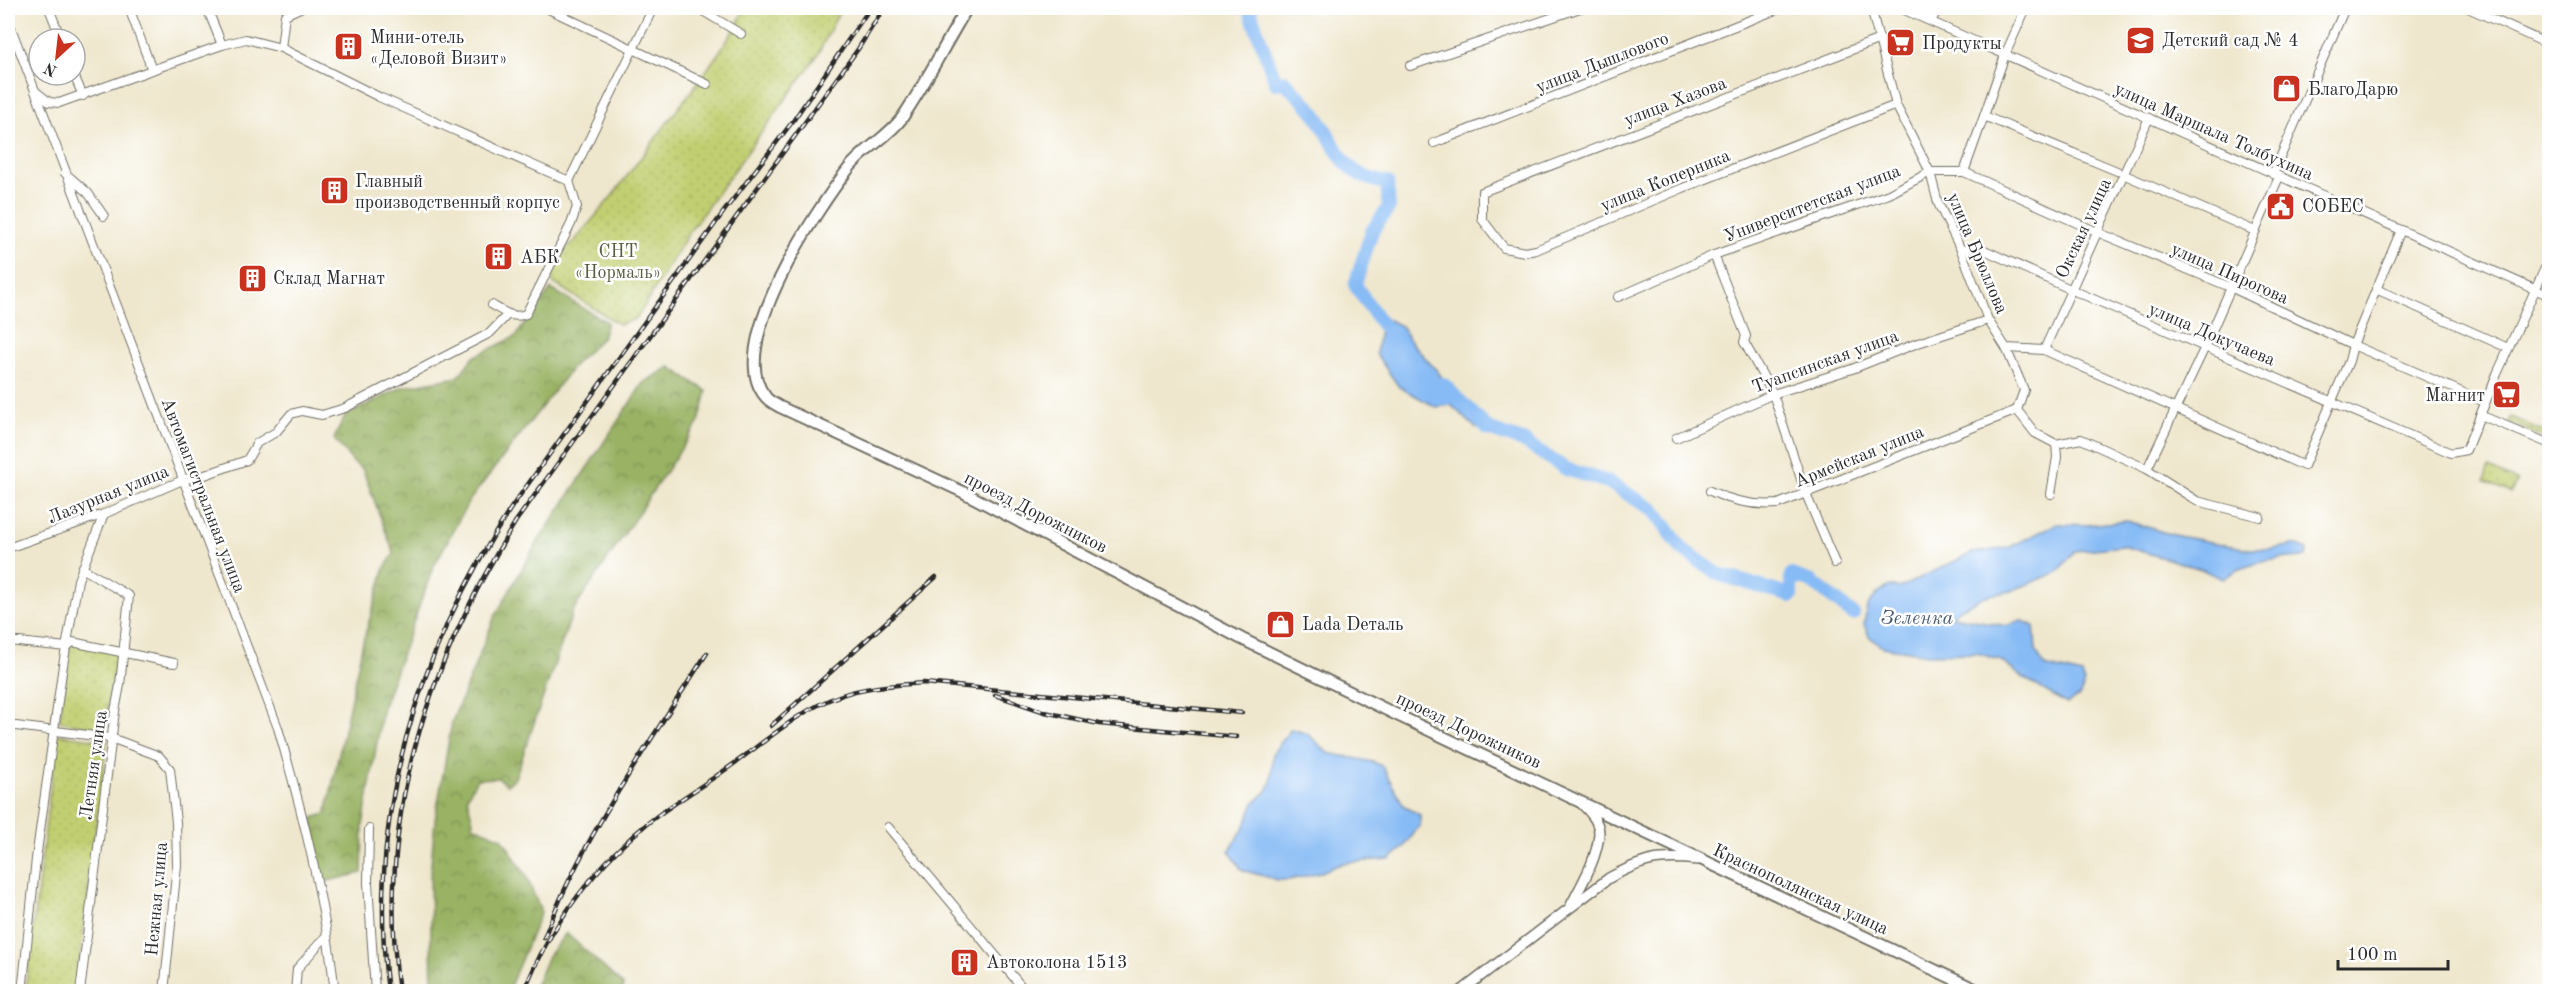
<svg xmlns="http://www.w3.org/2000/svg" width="2557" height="999" font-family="'Old Standard TT',serif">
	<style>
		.green { fill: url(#green-dots); stroke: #767d4e; stroke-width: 1.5 }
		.forest { fill: url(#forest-crowns); stroke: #626e47; stroke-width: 1.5 }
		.water { fill: #87bbf5; stroke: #597390; stroke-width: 1.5 }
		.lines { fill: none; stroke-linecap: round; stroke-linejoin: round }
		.river { stroke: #87bbf5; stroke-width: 14 }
		.minor-casing { stroke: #706d64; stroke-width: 10 }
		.tertiary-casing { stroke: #706d64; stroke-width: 12 }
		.secondary-casing { stroke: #706d64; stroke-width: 14 }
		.minor { stroke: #fff; stroke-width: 8 }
		.tertiary { stroke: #fff; stroke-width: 9 }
		.secondary { stroke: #fff; stroke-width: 10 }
		.rail-casing { stroke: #2b2b2b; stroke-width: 4.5 }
		.rail { stroke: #fff; stroke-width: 2; stroke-dasharray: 7; stroke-linecap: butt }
		.labels { text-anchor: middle; stroke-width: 5; stroke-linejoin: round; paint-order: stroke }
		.poi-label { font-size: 18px; fill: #2b2b2b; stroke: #fff; text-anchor: start }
		.street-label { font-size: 18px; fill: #2b2b2b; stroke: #fff }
		.park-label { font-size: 18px; fill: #585c40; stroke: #fff }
		.water-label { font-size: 20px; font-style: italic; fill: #4b5d72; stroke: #fff }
	</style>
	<defs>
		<pattern id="green-dots" width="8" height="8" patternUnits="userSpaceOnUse" patternTransform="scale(1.5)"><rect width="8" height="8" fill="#c2cf71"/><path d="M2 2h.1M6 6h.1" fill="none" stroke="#a7b262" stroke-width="1.8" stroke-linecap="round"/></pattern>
		<pattern id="forest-crowns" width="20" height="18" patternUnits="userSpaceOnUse" patternTransform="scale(1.5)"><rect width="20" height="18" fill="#99b263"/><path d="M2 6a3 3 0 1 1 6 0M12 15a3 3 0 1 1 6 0" fill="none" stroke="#7d9152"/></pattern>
	</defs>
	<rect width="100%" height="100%" fill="#fff"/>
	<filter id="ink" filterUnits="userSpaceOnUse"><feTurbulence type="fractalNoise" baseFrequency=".0167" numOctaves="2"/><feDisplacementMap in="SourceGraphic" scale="12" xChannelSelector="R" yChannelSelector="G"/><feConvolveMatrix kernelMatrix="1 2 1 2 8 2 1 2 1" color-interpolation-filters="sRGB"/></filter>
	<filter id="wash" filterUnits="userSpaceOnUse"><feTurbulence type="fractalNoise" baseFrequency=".008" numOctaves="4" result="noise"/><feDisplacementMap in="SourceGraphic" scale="24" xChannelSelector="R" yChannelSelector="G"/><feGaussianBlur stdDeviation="1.35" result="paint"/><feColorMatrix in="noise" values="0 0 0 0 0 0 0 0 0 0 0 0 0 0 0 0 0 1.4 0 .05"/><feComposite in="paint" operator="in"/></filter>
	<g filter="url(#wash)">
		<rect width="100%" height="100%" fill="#efe7cd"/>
		<g class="green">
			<polygon points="744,8 841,8 817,56 690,231 637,318 620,325 552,282 551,268 556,256 574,242 612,196 704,74 737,26"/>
			<polygon points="2511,417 2545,432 2543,437 2509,422"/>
			<polygon points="2489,468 2517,481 2511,493 2484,481"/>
			<polygon points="70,639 117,651 104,730 59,721"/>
			<polygon points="57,734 107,741 76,991 25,992"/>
		</g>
		<g class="forest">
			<polygon points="551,289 607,322 602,338 575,364 469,501 433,568 383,706 363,826 362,873 323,882 312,818 326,814 363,642 385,567 394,554 363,470 353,462 334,439 345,416 402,387 458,377 473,357 515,337"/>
			<polygon points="670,367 707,391 699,422 573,611 515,778 507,785 498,778 477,779 467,797 474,826 502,838 526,875 541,912 508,991 432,991 430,876 435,820 452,722 495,616 534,548 643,383"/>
			<polygon points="566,933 623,985 623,991 533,991 548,956"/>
		</g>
		<g class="water">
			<polygon points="1389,320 1401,326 1411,342 1438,372 1458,400 1488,429 1476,428 1451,405 1436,407 1399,387 1376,354 1381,323"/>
			<path d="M2127 521 2173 535 2249 549H2273L2294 545 2307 550 2306 557C2278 558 2245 562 2223 579L2198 568 2123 546 2075 551 2058 572 2011 591 1985 596 1958 610 1952 616 2007 626 2021 620 2034 626 2036 650 2044 666 2082 675 2085 683 2079 696 2067 704 2019 675 2000 660 1977 653 1928 654 1882 647 1869 636 1864 625 1865 619 1867 606 1879 592 1890 586 1899 588 1972 553 2008 548 2056 524 2086 525Z"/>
			<polygon points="1291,729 1308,734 1328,753 1373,762 1382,766 1404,806 1420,815 1420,825 1404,847 1390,859 1343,863 1316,874 1288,880 1278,880 1242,870 1229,851 1244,828 1254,803 1267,791 1271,782 1273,753"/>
		</g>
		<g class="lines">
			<g class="river">
				<path d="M1249 8 1276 83 1284 81C1294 92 1308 103 1316 115 1339 148 1340 176 1387 183L1389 207 1372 231 1355 285 1381 323 1393 335"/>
				<polyline points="1443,384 1488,429 1523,441 1566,469 1608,482 1654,510 1682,549 1718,574 1791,596 1791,575 1812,582 1853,614"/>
			</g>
		</g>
	</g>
	<g filter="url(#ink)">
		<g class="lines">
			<defs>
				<g id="minor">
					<polyline points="49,8 61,39"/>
					<polyline points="129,8 152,70"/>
					<polyline points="207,8 222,45"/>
					<polyline points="546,8 707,84"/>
					<polyline points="698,8 741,34"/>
					<polyline points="1871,8 1896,105 1930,172 1938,203 1961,250 1988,320 2006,348 2024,390 2017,410 2035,433 2056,444 2057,457 2051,494"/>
					<polyline points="1900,8 2550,296"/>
					<polyline points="2468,8 2550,45"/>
					<path d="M8 20 278 728C303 814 325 902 335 992"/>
					<polyline points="1931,21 1939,8"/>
					<polyline points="1880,39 1482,192 1482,219 1504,248 1525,252 1536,250 1683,188 1896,105"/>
					<path d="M281 48 379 97 569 181 577 207 571 224 526 314C513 319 504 312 492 305"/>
					<polyline points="1410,66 1580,8"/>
					<polyline points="74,75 83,96"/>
					<polyline points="35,91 49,102 59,103 222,45 246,39 281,48 285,15 300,8"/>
					<polyline points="1984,116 2005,55 2026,8"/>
					<polyline points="1434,143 1781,8"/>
					<polyline points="1964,172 2097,232 2230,287 2353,345 2485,402"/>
					<polyline points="65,173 88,193 104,216"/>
					<polyline points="2273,174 2345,8"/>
					<polyline points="2125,175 2255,231"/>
					<polyline points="569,181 653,8"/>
					<polyline points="1961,250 1980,248 2070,289 2451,453 2466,450 2497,374 2550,257"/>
					<polyline points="1714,255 1746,336 1744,342 1773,394 1806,494 1835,563"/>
					<polyline points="2376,289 2508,348"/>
					<polyline points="1618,297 1714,255 1889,194 1930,172 1964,172 1984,116 2117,171"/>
					<polyline points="2006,348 2044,350 2304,466 2349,361 2353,345 2401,230"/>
					<polyline points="2044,350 2149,118"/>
					<polyline points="2480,415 2550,444"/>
					<polyline points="1676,438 1773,394 1852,369 1915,344 1988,320"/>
					<polyline points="2056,444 2081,439 2147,469 2197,501 2260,517"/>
					<polyline points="2147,469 2205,347 2279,177"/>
					<path d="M1710 491C1731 501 1753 506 1778 504L2017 410"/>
					<polyline points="8,548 104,514 185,479 202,476 247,460 257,443 276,432 291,414 302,411 322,415 345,408 490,333 508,314"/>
					<polyline points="8,641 67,647 72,642 174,663"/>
					<polyline points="8,725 111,738 159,756 170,769 176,822 177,865 164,992"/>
					<polyline points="888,827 1026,992"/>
					<polyline points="369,829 368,883 375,992"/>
					<polyline points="22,992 36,859 63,665 78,580 104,514"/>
					<polyline points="80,992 115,711 120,685 129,596 82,568"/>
					<polyline points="295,992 297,969 326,936"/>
				</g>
				<g id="tertiary">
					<path d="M1571 905C1582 884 1598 857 1599 833 1599 821 1590 812 1582 804"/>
					<path d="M1460 992 1609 878C1644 859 1658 856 1698 860"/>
				</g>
				<path id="secondary" d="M967 8C945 44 926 83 902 118 888 137 864 149 849 168 817 209 724 347 765 396 768 401 775 404 780 407L963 492 1242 639 1395 714 1981 992"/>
			</defs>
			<use href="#minor" class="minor-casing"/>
			<use href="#tertiary" class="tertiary-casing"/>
			<use href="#secondary" class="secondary-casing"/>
			<use href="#minor" class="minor"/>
			<use href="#tertiary" class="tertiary"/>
			<use href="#secondary" class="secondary"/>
			<defs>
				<g id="rail">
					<polyline points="995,695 1045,712 1099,724 1237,737"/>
					<polyline points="771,726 936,577"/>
					<path d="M544 938C583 836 648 745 707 653"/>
					<path d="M388 992C366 816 417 651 513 505L725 210 793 121 870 8"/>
					<path d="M399 992C376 819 426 667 516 521L858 49 884 8"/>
					<path d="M524 992C549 925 600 859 657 816 687 794 719 776 747 754 777 732 803 709 839 696 866 686 896 685 924 683L1242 713"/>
				</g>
			</defs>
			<use href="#rail" class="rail-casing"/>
			<use href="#rail" class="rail"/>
		</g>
	</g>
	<defs>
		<symbol id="school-square" viewBox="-11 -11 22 22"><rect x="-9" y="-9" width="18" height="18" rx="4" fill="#c8321e" stroke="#fff"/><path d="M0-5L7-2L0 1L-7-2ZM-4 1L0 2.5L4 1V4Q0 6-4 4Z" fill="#fff"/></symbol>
		<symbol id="supermarket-square" viewBox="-11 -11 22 22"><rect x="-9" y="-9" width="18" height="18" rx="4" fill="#c8321e" stroke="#fff"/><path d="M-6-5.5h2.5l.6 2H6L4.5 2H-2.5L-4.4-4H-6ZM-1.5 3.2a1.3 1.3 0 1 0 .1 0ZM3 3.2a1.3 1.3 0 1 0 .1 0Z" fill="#fff"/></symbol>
		<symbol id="building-square" viewBox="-11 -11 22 22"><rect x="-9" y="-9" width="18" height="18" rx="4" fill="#c8321e" stroke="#fff"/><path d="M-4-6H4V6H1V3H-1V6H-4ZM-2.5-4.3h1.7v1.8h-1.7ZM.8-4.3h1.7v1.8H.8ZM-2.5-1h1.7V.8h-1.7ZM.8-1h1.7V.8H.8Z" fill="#fff"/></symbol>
		<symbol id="shop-square" viewBox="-11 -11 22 22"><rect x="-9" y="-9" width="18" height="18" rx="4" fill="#c8321e" stroke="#fff"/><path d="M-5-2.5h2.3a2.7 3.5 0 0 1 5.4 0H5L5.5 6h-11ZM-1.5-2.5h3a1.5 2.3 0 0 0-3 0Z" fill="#fff"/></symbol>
		<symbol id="civic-square" viewBox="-11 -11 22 22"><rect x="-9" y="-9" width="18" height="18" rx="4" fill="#c8321e" stroke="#fff"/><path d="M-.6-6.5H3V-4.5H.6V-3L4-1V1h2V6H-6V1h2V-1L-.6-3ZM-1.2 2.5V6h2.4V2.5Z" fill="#fff"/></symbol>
	</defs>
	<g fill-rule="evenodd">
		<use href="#school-square" x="2124" y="24" width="33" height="33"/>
		<use href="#supermarket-square" x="1884" y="26" width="33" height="33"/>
		<use href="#building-square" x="332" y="30" width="33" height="33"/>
		<use href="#shop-square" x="2270" y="72" width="33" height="33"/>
		<use href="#building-square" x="318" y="174" width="33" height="33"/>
		<use href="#civic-square" x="2264" y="190" width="33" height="33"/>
		<use href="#building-square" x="482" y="240" width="33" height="33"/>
		<use href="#building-square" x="236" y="262" width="33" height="33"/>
		<use href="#supermarket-square" x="2490" y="378" width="33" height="33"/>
		<use href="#shop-square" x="1264" y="608" width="33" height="33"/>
		<use href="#building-square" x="948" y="946" width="33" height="33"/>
	</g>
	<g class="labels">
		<g class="poi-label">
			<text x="370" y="43">Мини-отель<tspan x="370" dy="21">«Деловой Визит»</tspan></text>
			<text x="2162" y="46">Детский сад № 4</text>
			<text x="1922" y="49">Продукты</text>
			<text x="2308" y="95">БлагоДарю</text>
			<text x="355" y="187">Главный<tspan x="355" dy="21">производственный корпус</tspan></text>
			<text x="2302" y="212">СОБЕС</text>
			<text x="520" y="263">АБК</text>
			<text x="273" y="284">Склад Магнат</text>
			<text x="2485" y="401" text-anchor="end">Магнит</text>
			<text x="1302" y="630">Lada Dеталь</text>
			<text x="986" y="968">Автоколона 1513</text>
		</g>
		<g class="street-label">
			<text transform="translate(1602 62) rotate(-21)" y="6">улица Дышлового</text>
			<text transform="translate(1675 101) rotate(-21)" y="6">улица Хазова</text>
			<text transform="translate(2214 131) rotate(24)" y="6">улица Маршала Толбухина</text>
			<text transform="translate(1665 180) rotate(-22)" y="6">улица Коперника</text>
			<text transform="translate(1812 203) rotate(-21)" y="6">Университетская улица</text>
			<text transform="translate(2083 228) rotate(-65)" y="6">Окская улица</text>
			<text transform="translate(1978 253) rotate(67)" y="6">улица Брюллова</text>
			<text transform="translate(2230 273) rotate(24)" y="6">улица Пирогова</text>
			<text transform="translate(2212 334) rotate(23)" y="6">улица Докучаева</text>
			<text transform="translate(1825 361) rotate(-20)" y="6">Туапсинская улица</text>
			<text transform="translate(1859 456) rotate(-22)" y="6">Армейская улица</text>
			<text transform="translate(108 494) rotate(-22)" y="6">Лазурная улица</text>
			<text transform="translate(204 495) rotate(69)" y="6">Автомагистральная улица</text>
			<text transform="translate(1036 512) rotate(27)" y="6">проезд Дорожников</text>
			<text transform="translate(1469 730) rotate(25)" y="6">проезд Дорожников</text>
			<text transform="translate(93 765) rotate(-82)" y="6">Летняя улица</text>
			<text transform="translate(1801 889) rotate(25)" y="6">Краснополянская улица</text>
			<text transform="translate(156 899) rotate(-85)" y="6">Нежная улица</text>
		</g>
		<g class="park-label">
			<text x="618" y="257">СНТ<tspan x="618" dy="21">«Нормаль»</tspan></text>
		</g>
		<g class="water-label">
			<text x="1917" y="624">Зеленка</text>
		</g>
	</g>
	<rect width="2557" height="999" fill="none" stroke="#fff" stroke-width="30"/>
	<g transform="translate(57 57) rotate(207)"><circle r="28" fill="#ffffff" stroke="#aaaaaa" stroke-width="1.5"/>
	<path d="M0-4.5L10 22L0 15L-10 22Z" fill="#c8321e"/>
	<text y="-9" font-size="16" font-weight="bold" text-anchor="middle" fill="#2b2b2b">N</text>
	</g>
	<path d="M2338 960v9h110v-9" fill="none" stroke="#2b2b2b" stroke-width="3"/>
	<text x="2347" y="960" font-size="18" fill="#2b2b2b" stroke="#ffffff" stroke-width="4.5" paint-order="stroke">100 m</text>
</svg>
